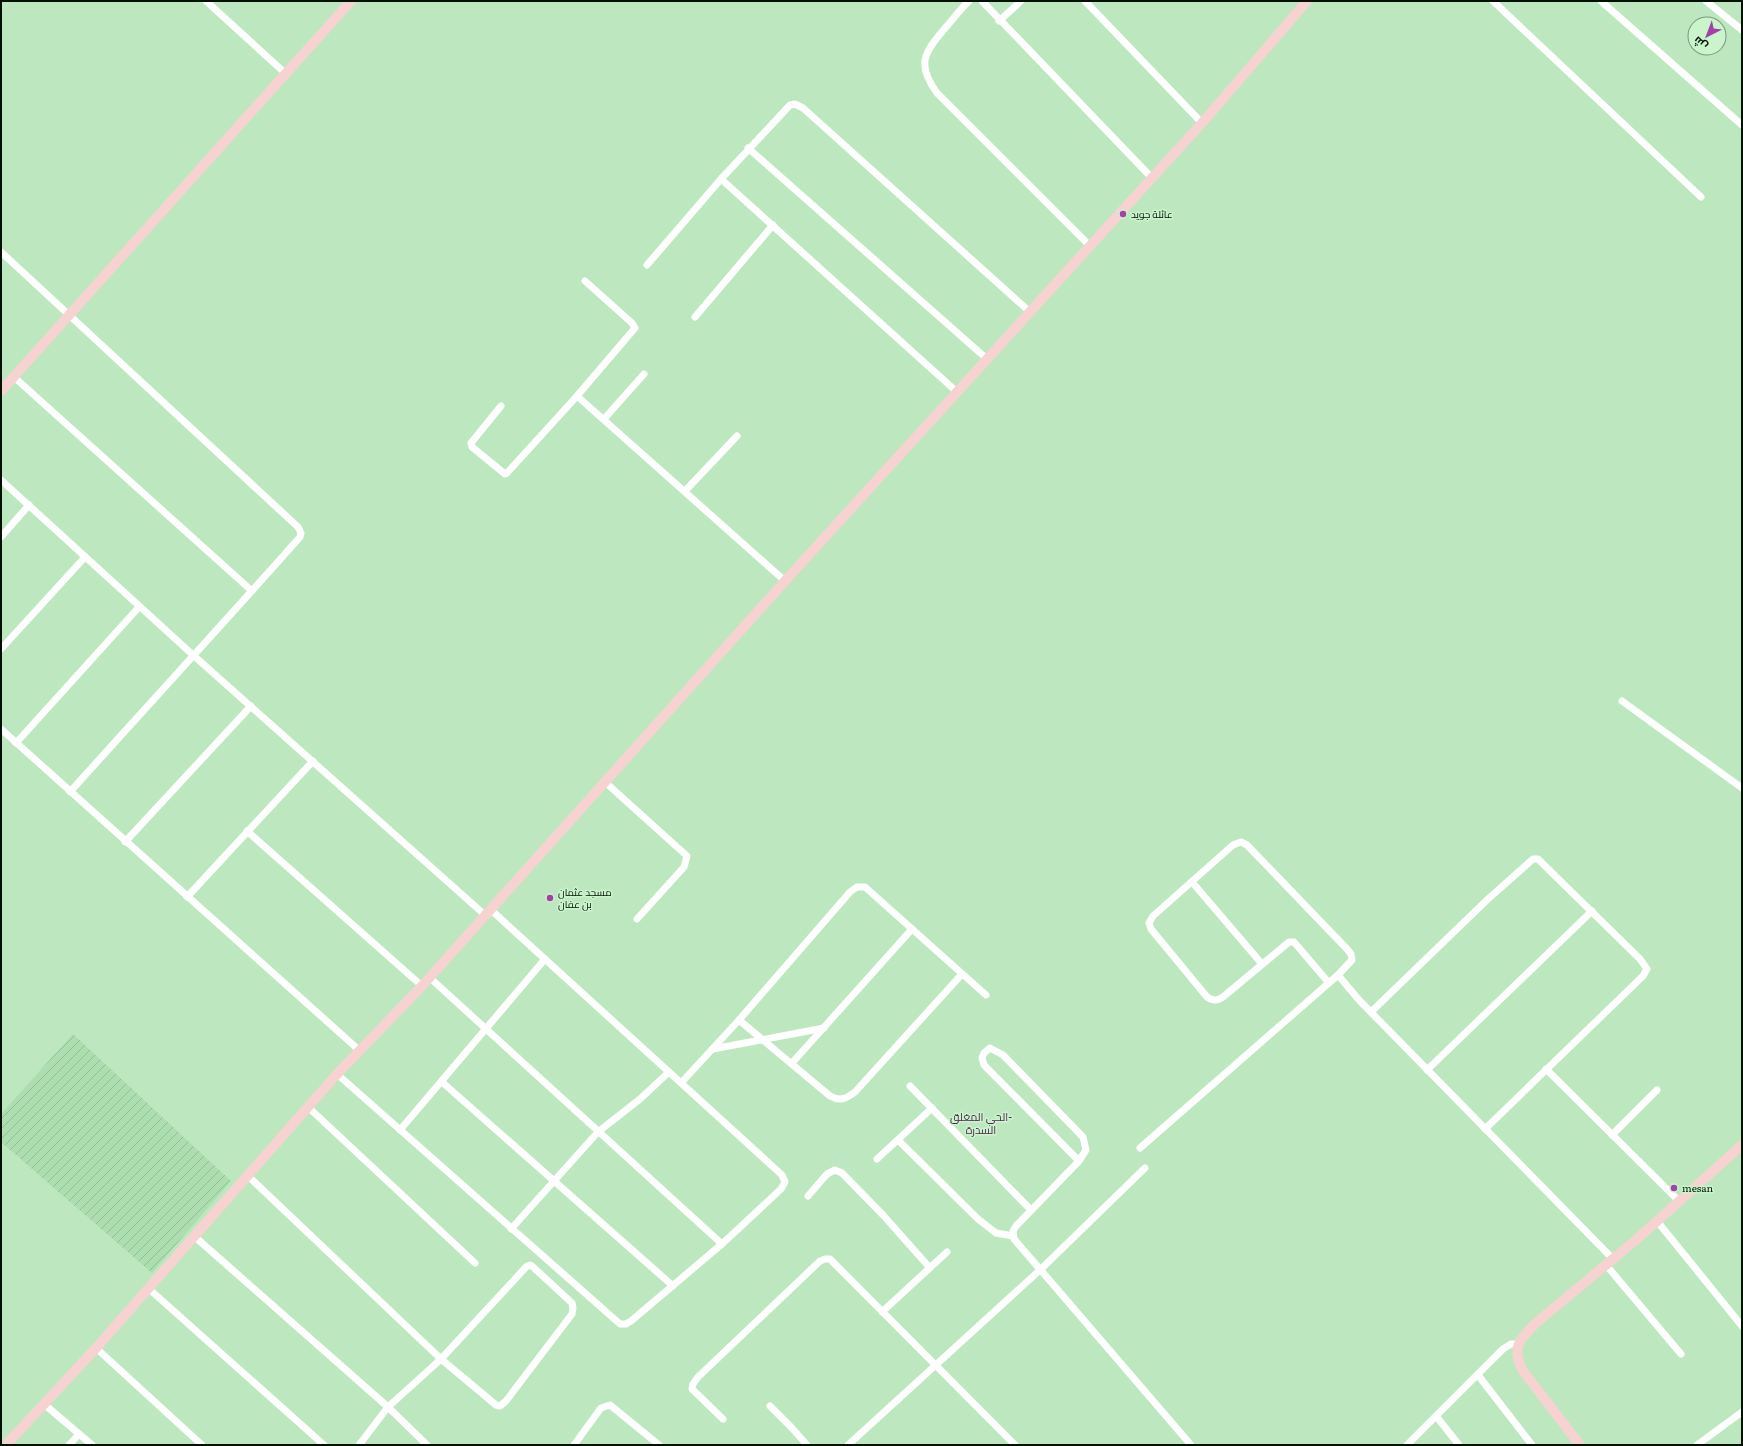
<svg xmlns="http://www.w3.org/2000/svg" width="1743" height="1446" font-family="Literata,Cairo,serif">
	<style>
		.industrial { fill: url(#industrial-furrows) }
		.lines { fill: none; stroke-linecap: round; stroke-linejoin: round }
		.street { stroke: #fff; stroke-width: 7 }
		.secondary { stroke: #f6d2d0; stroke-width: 10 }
		.poi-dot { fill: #a341a7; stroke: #caf5cc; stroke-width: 1.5 }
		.labels { text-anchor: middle; stroke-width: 3; stroke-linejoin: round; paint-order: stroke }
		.poi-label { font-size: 10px; fill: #031105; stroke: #caf5cc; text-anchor: start }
		.neighbourhood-label { font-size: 11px; fill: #512152; stroke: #caf5cc }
	</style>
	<defs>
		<pattern id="industrial-furrows" width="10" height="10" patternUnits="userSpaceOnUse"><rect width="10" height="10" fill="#addeb0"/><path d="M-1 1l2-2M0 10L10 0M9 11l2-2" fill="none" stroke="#93bd96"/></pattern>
	</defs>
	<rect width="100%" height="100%" fill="#bde8bf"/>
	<polygon class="industrial" points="73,1034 231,1181 152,1273 1,1142 1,1114"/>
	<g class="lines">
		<g class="street">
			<polyline points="206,1 285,73"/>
			<path d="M969 1C961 8 954 18 947 26 925 52 915 63 937 93L1090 246"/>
			<polyline points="982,1 1152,178"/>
			<polyline points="1085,1 1202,123"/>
			<polyline points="1493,1 1701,197"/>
			<polyline points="1601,1 1742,125"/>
			<polyline points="1706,1 1742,30"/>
			<polyline points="999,21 1021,1"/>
			<polyline points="748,148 987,359"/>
			<path d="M1 252 298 527 301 533 300 537C224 623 146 707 70 792"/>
			<polyline points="647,265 721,179"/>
			<polyline points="695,317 773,225"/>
			<polyline points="14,377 252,591"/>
			<polyline points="957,392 721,179 790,105 795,104 803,108 1030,312"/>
			<polyline points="577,396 785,581"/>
			<polyline points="501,406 471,443 472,447 505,474 507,473 577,396 635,328 632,323 585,281"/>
			<polyline points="604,419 644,374"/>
			<polyline points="1,480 193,655 485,915"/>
			<polyline points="685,491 737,436"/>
			<polyline points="1,537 29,505"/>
			<polyline points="1,649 85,557"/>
			<polyline points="1622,701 1742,788"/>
			<polyline points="1,729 360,1051"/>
			<polyline points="16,743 139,607"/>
			<polyline points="605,782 687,856 684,867 637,919"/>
			<polyline points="247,831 422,986"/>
			<polyline points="125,842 251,706"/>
			<polyline points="1192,882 1262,964"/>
			<polyline points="187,897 313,761"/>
			<polyline points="1338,975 1359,1000 1613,1259"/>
			<polyline points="429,977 722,1244"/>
			<polyline points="1371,1012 1488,899 1533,859 1538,859 1542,863 1640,959 1647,969 1643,976 1485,1129"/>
			<path d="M739 1020 830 1096C840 1102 847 1098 855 1092L962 974"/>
			<polyline points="713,1049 824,1028"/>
			<polyline points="792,1063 912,929"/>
			<polyline points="1546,1069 1679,1201"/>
			<polyline points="1427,1070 1592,911"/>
			<polyline points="337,1074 620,1324 626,1324 631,1321 722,1244 781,1189 785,1182 782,1175 490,909"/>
			<polyline points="442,1082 673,1286"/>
			<polyline points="681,1083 739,1020 850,892 857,887 865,887 986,995"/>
			<polyline points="910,1086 1031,1210"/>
			<polyline points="308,1107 475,1263"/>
			<polyline points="400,1130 545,959"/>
			<polyline points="1612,1135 1657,1090"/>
			<polyline points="898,1140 978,1219 996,1233 1013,1236"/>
			<path d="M1140 1148 1338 975 1352 960 1351 954 1347 949 1247 845 1241 842 1233 845 1153 916 1149 923 1151 929 1207 997C1213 1001 1217 1001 1223 997L1289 942H1294L1329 983"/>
			<polyline points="877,1159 932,1108"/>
			<polyline points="1079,1161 984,1065 982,1058 984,1053 990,1048 1003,1055 1083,1137 1086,1150 1079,1161 1016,1226 1013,1231 1014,1239 1191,1445"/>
			<polyline points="248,1176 441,1359 496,1405 500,1406 506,1401 572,1314 573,1308 572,1303 533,1267 530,1265 527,1266 441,1359 388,1407 359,1445"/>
			<polyline points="808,1196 827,1174 835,1170 842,1173 883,1215 930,1268"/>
			<polyline points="1657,1221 1742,1326"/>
			<polyline points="511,1229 598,1132 640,1099 669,1072"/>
			<polyline points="194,1236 388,1407 427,1445"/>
			<polyline points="1606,1265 1681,1354"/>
			<polyline points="148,1288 324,1445"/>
			<polyline points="882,1312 947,1252"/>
			<polyline points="96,1348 202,1445"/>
			<polyline points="1478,1375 1532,1445"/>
			<polyline points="44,1404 92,1445"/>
			<polyline points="770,1406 791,1427 807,1445"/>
			<polyline points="1436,1416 1459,1445"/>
			<polyline points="723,1419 692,1389 693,1384 698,1377 820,1261 825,1259 830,1259 1015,1445"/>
			<polyline points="69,1445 79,1434"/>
			<polyline points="574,1445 601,1408 610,1405 659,1445"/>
			<polyline points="848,1445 1040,1270 1145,1168"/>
			<polyline points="1407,1445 1503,1349 1511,1344 1515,1344 1517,1347"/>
			<polyline points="1697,1445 1742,1412"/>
		</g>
		<g class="secondary">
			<polyline points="1,391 351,1"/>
			<polyline points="6,1445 96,1348 337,1074 422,986 785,581 1202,123 1307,1"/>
			<path d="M1580 1445 1523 1371C1511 1349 1519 1339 1536 1323L1637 1239 1742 1145"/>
		</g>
	</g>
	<g class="poi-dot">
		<circle cx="1123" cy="214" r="4"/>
		<circle cx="550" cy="898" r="4"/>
		<circle cx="1674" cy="1188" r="4"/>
	</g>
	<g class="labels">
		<g class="poi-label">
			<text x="1131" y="218">عائلة جويد</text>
			<text x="558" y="896">مسجد عثمان<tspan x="558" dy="12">بن عفان</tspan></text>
			<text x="1682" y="1192">mesan</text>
		</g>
		<g class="neighbourhood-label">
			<text x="981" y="1121">الحي المغلق-<tspan x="981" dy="13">السدرة</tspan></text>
		</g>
	</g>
	<rect width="1743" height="1446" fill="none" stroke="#031105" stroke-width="4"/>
	<g transform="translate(1707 36) rotate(222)"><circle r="19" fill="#caf5cc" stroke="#7a9a7c"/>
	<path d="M0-3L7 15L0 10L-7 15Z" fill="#a341a7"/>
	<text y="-6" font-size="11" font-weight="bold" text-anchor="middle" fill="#031105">ش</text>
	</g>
</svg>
